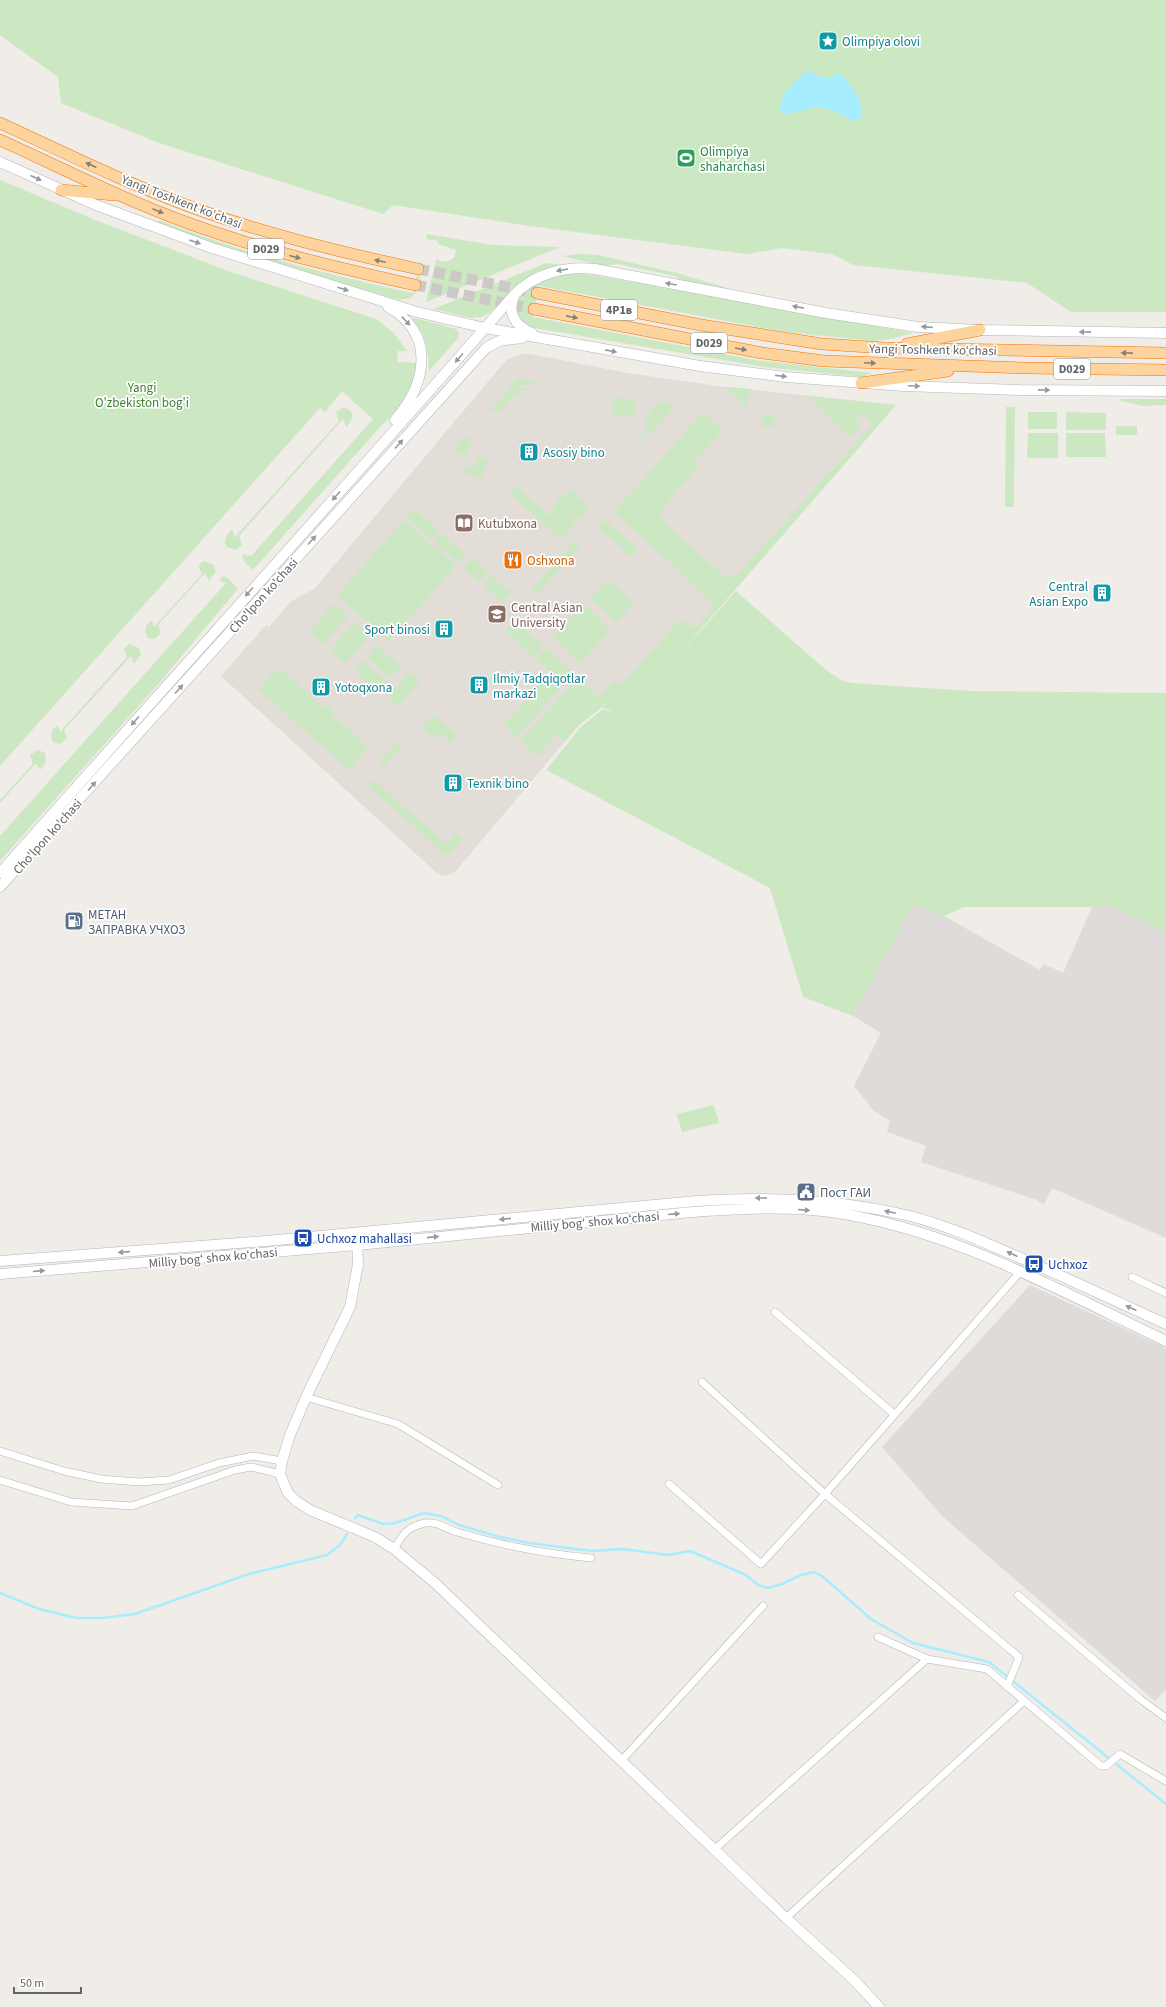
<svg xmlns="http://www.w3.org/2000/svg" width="1166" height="2007" font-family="'Source Sans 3',sans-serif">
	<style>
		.industrial { fill: #dfdbd9 }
		.education { fill: #e3ddd8 }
		.green { fill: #cbe8c3 }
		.water { fill: #a8edff }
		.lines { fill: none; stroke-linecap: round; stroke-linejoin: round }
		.stream { stroke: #a8edff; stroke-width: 2.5 }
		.trunk-tunnel { stroke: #cccac7; stroke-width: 11; stroke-dasharray: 11 5.5; stroke-linecap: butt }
		.minor-casing { stroke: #b2b6b9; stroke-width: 8 }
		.secondary-casing { stroke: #b1b6b9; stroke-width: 11 }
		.trunk-casing { stroke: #f77100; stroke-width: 12 }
		.minor { stroke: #fff; stroke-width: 7 }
		.secondary { stroke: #fff; stroke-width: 10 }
		.trunk { stroke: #fed49e; stroke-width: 11 }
		.oneway { fill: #868075 }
		.oneway2 { fill: #969a9c }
		.labels { text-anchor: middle; stroke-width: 3.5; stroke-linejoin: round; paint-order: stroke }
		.shield { fill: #fff; stroke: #8e9295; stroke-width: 1 }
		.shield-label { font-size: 12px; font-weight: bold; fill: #5e6467 }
		.culture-label { font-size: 13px; fill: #0d838f; stroke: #fff; text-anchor: start }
		.leisure-label { font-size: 13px; fill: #27864d; stroke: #fff; text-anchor: start }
		.street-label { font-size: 13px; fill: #5e6467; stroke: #fff }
		.park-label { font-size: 13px; fill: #418133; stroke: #fff }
		.education-label { font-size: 13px; fill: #785e54; stroke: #fff; text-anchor: start }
		.food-label { font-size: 13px; fill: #c56008; stroke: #fff; text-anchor: start }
		.service-label { font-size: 13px; fill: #4e5e75; stroke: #fff; text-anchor: start }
		.transit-label { font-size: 13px; fill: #164399; stroke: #fff; text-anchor: start }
	</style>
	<rect width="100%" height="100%" fill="#f0ece7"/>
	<g class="industrial">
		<polygon points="913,904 944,916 1040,970 1044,964 1063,973 1092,907 1106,904 1166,932 1166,1238 1052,1188 1044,1205 1037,1200 921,1162 926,1146 887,1132 890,1121 874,1111 854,1086 881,1033 853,1016"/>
		<polygon points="1030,1285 1166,1348 1166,1690 1155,1701 942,1516 882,1447"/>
	</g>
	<polygon class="education" points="522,354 530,354 628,373 726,387 896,405 625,716 602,707 578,726 455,872 446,876 438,874 221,676 266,625 269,627 290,602 315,588 496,372 508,359"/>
	<g class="green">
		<polygon points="0,0 1166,0 1166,312 1071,312 1027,283 853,265 832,254 782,248 747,254 529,226 393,205 383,214 159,143 61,103 58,77 0,35"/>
		<polygon points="0,180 100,222 234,273 376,319 393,332 407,351 398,351 397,362 418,363 417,375 399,409 380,427 253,570 244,561 242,554 251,556 373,419 342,391 325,412 320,408 0,766"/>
		<path d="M159 220C241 253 326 274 413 293L420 262 423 263 417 291 411 298 399 300C318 276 237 253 158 223Z"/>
		<polygon points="427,234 492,245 560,247 426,302 436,260 446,262 454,258 456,250 438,244 438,241 426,239"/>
		<polygon points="579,254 598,255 676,273 725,287 725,289 685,282 675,276 618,264 604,266 562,256"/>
		<polygon points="546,263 562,265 531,276 516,286 491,312 481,317 471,318 433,309"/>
		<path d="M572 273 593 275 913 333 890 339 873 341 786 332 539 286 533 317 755 360 872 373 862 377 764 367 529 327 520 320C505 287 548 278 572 273Z"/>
		<path d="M415 318 456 329 459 333 458 338 429 371C429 354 426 332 412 319Z"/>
		<polygon points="518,378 537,382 537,385 529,383 528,386 521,385 520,388 528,389 528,391 517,389 516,392 524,394 523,395 514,395 499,413 490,411"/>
		<polygon points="726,387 751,389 747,405 744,405"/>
		<polygon points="806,396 896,405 660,676 736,591 826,670 841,680 851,683 971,691 1166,693 1166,932 1106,904 1092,907 964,907 944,916 913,904 853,1016 803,997 770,888 546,770 580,728 603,709 619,714 602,707 578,726 565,741 557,734 538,757 520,741 577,678 599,697 614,680 621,685 681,619 695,628 715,605 614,512 703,412 723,430 694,462 699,466 663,507 661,514 664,522 722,575 730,577 736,576 873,424 861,413 855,420 861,425 850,437"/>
		<polygon points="614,397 636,400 634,416 612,414"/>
		<polygon points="1120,399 1166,399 1166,405 1143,406 1121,401"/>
		<polygon points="660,401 676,405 633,453 649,432 647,430 641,436 636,437 647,426 646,425 648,422 644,419"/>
		<polygon points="1006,407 1015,407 1014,507 1006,507 1005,503"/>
		<path d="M343 408C356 409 354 420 346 427L343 419 239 536 242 545 236 550 227 547C222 540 227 535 232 529L235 537 339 421 336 412Z"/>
		<rect x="1028" y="412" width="29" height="17"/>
		<polygon points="1066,412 1106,413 1106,430 1066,430"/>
		<circle cx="768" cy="421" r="7"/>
		<rect x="1116" y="426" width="21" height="9"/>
		<polygon points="1028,433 1058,433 1058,458 1027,458"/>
		<polygon points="1066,433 1105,433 1106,457 1066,457"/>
		<path d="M469 435 471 439 467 456 454 453C454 447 463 437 469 435Z"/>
		<polygon points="478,457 487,459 483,478 469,475 458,465 472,468 476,464"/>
		<polygon points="517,486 549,516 555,510 552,507 561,497 564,498 570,489 590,507 580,518 578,517 572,523 574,525 560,539 510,494"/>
		<polygon points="414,509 439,531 431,539 407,517"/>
		<polygon points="404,520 456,566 389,641 337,595"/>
		<polygon points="605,520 638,549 631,557 598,527"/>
		<polygon points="441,533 466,555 458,563 434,541"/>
		<polygon points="575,541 580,546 537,594 532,589"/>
		<polygon points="472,558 488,572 479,582 463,568"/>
		<polygon points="204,561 214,565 216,571 209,581 205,573 158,625 161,633 154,639 148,638 145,632 146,626 152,620 154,627 202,574 198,566"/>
		<polygon points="491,575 511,592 502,602 483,585"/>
		<polygon points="223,576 228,578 238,589 160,682 0,861 0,836 226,583 219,580"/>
		<polygon points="608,579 634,603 616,623 590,598"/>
		<polygon points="334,603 349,616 324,644 309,631"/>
		<polygon points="583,604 611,629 580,663 553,637"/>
		<polygon points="515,620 543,646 533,657 505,631"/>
		<polygon points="355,622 370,636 345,664 330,650"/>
		<polygon points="129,644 139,648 141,654 134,664 131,656 64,730 67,738 60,744 53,742 51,737 52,731 58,725 60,732 127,657 124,649"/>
		<polygon points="377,645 401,666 390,678 367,657"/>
		<polygon points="545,648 574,673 564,684 536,659"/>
		<polygon points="363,660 387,682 377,692 354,671"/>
		<polygon points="281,669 323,707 326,705 334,712 332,715 368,748 349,770 258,689 276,670 278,671"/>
		<polygon points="409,673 420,682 398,706 388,696"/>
		<polygon points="547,676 560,688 517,737 504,725"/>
		<polygon points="433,714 457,735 450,743 439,733 434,738 422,727"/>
		<polygon points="396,743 401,748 383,767 378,762"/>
		<polygon points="38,750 45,753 46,757 45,764 40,770 36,763 0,803 0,800 33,764 30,755"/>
		<polygon points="374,780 447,844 456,833 463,839 448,855 445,855 368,786"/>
		<polygon points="714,1105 719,1123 682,1132 677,1114"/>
	</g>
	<path class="water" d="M809 70C820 79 829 79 841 73 850 84 867 104 860 119L853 121C841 114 831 108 817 108 807 107 788 117 781 113 774 99 799 77 809 70Z"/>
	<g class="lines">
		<g class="stream">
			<polyline points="355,1518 358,1515 383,1524 395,1523 424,1513 441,1516 459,1525 496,1536 529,1543 592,1551 622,1549 668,1555 690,1551 746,1575 758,1585 768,1588 782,1584 801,1575 814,1572 822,1576 871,1619 913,1643 989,1662 1166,1804"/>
			<polyline points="0,1593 39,1609 76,1618 102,1618 135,1614 249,1574 327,1555 340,1545 347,1534"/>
		</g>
		<g class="trunk-tunnel">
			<polyline points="418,269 537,293"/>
			<polyline points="415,285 534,309"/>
		</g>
		<defs>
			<g id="minor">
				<polyline points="1132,1277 1166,1293"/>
				<polyline points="775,1312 894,1414"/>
				<polyline points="702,1382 825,1494 1019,1657 1007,1687"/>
				<polyline points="306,1397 398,1424 498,1485"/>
				<polyline points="0,1451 64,1471 101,1479 139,1482 169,1480 219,1463 253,1456 282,1461"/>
				<polyline points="0,1480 71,1502 132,1506 235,1470 251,1467 280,1474"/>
				<polyline points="669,1484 761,1564 825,1494 1020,1272"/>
				<path d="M394 1549C403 1534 407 1527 425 1523 437 1521 446 1529 457 1532 500 1545 546 1554 591 1558"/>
				<polyline points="1018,1595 1140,1699 1166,1718"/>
				<polyline points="878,1637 927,1659 987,1669 1101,1766 1106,1766 1120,1754 1166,1781"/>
				<polyline points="622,1760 763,1606"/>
				<polyline points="715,1849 927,1659"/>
				<polyline points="786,1918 1024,1701"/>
			</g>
			<g id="secondary">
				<polyline points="0,162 96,205 212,248 417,312 485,328 700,366 786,377 904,386 1019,390 1166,391"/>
				<path d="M514 296C507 313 515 326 532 333"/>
				<path d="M388 307C436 334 427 383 395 420"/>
				<path d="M0 873C171 680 344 489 514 295 535 273 565 266 595 269L826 313 918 327 980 330 1166 333"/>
				<polyline points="0,887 486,348 499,341 522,338"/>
				<polyline points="357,1239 358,1264 350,1307 306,1397 290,1435 282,1461 280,1474 288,1493 296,1501 310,1510 375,1537 394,1549 435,1583 786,1918 855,1981 879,2007"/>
				<path d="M0 1261 266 1241 697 1201C769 1196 839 1199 910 1216 949 1226 986 1243 1023 1259 1071 1280 1118 1302 1166 1324"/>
				<path d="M0 1274 358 1245 692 1212C739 1209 785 1206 831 1212 951 1229 1058 1290 1166 1341"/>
			</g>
			<g id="trunk">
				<path d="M0 123C63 152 126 183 191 207 265 234 341 252 418 269"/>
				<path d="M0 140C62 168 124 200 188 223 262 250 338 268 415 285"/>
				<polyline points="61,190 114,195"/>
				<polyline points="537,293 701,325 822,344 885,348 1166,353"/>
				<polyline points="534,309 762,353 824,361 1026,368 1166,370"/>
				<polyline points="907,344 980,330"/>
				<polyline points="861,383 948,371"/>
			</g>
		</defs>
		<use href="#minor" class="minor-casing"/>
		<use href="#secondary" class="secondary-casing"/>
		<use href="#trunk" class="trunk-casing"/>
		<use href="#minor" class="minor"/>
		<use href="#secondary" class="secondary"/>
		<use href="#trunk" class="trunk"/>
	</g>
	<defs><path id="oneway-solid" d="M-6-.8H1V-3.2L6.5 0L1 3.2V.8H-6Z"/></defs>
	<g class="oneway">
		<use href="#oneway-solid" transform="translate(91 165) rotate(-155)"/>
		<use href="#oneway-solid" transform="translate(158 211) rotate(22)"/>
		<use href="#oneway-solid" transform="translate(295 257) rotate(15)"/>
		<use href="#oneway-solid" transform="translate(380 261) rotate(-168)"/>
		<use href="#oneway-solid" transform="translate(572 317) rotate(11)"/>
		<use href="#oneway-solid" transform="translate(741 349) rotate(10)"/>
		<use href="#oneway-solid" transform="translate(1127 353) rotate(-179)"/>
		<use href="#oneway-solid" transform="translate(870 363) rotate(2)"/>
	</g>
	<g class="oneway2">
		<use href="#oneway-solid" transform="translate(36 178) rotate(24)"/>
		<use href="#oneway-solid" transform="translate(195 242) rotate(19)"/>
		<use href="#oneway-solid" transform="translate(562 270) rotate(170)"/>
		<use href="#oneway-solid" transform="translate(671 284) rotate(-170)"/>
		<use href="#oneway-solid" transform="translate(343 289) rotate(17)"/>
		<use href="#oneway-solid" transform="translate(798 307) rotate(-169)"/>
		<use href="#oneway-solid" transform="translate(406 321) rotate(47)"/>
		<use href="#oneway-solid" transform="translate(927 327) rotate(-175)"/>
		<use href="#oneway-solid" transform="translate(1085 332) rotate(-179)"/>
		<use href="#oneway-solid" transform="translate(611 351) rotate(11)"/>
		<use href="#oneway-solid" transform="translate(459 358) rotate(131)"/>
		<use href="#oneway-solid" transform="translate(781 376) rotate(6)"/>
		<use href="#oneway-solid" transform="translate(914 386) rotate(2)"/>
		<use href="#oneway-solid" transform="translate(1044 390) rotate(1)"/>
		<use href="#oneway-solid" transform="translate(399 444) rotate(-48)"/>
		<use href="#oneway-solid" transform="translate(336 496) rotate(132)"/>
		<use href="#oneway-solid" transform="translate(312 540) rotate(-48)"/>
		<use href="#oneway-solid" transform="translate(249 592) rotate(132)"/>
		<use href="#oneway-solid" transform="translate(179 689) rotate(-48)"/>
		<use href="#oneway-solid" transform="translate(135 721) rotate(132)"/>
		<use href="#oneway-solid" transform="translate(92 786) rotate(-48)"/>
		<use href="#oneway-solid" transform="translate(761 1198) rotate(179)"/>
		<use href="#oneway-solid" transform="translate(804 1210) rotate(5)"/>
		<use href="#oneway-solid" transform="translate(890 1212) rotate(-168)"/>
		<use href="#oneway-solid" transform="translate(674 1214) rotate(-5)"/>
		<use href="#oneway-solid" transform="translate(505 1219) rotate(174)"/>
		<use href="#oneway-solid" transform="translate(433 1237) rotate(-6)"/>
		<use href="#oneway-solid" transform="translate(124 1252) rotate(176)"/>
		<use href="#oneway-solid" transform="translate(1012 1254) rotate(-156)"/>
		<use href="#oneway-solid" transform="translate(39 1271) rotate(-5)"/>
		<use href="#oneway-solid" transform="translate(1131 1308) rotate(-156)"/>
	</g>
	<defs>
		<symbol id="sight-square" viewBox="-11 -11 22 22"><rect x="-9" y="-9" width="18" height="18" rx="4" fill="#0f9aa8" stroke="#fff"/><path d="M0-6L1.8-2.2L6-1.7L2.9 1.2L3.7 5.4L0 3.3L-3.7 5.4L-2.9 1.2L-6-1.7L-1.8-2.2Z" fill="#fff"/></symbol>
		<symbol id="stadium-square" viewBox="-11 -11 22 22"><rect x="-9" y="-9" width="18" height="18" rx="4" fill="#2e9e5b" stroke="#fff"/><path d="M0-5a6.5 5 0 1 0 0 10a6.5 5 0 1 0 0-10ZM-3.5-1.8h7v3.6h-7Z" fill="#fff"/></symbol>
		<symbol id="building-square" viewBox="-11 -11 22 22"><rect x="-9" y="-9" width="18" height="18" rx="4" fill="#0f9aa8" stroke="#fff"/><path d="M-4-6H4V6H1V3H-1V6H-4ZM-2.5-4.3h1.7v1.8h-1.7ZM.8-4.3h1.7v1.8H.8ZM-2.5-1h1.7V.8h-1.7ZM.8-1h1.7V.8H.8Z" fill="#fff"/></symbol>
		<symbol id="library-square" viewBox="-11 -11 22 22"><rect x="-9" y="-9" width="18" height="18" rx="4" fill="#8d6e63" stroke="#fff"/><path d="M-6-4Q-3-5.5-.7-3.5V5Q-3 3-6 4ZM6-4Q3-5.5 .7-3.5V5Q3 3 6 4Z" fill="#fff"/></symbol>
		<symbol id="restaurant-square" viewBox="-11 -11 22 22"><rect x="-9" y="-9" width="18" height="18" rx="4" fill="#e8710a" stroke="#fff"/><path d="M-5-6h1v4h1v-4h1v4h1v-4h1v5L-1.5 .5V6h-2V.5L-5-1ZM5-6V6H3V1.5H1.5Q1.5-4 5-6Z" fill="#fff"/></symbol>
		<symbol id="university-square" viewBox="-11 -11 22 22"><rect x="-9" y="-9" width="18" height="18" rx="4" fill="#8d6e63" stroke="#fff"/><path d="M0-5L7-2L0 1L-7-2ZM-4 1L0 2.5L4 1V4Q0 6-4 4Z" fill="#fff"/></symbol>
		<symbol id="fuel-square" viewBox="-11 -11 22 22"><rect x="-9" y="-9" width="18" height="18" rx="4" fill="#5c6f8a" stroke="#fff"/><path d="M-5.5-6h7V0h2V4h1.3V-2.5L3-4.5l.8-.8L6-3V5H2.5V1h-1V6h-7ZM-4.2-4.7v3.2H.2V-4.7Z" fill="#fff"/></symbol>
		<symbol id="civic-square" viewBox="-11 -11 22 22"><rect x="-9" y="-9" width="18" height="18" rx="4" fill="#5c6f8a" stroke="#fff"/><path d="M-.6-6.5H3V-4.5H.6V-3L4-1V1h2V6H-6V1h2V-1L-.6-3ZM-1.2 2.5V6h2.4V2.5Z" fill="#fff"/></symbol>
		<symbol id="bus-square" viewBox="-11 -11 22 22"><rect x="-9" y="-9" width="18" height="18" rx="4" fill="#1a4fb4" stroke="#fff"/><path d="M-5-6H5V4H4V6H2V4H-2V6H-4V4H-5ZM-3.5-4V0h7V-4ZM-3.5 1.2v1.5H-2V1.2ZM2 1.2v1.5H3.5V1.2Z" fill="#fff"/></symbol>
	</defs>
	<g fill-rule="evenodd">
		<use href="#sight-square" x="817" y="30" width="22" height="22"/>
		<use href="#stadium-square" x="675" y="147" width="22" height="22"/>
		<use href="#building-square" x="518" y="441" width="22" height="22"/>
		<use href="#library-square" x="453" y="512" width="22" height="22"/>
		<use href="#restaurant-square" x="502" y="549" width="22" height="22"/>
		<use href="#building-square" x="1091" y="582" width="22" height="22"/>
		<use href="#university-square" x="486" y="603" width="22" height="22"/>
		<use href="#building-square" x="433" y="618" width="22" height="22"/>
		<use href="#building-square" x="468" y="674" width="22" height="22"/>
		<use href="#building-square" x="310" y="676" width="22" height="22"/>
		<use href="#building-square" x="442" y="772" width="22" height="22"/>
		<use href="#fuel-square" x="63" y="910" width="22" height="22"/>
		<use href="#civic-square" x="795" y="1181" width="22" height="22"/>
		<use href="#bus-square" x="292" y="1227" width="22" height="22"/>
		<use href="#bus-square" x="1023" y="1253" width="22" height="22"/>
	</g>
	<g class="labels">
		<g class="shield">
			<rect x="248" y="239" width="36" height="20" rx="3"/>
			<rect x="601" y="300" width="36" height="20" rx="3"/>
			<rect x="691" y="333" width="36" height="20" rx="3"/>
			<rect x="1054" y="359" width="36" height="20" rx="3"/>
		</g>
		<g class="shield-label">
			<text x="266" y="253">D029</text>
			<text x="619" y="314">4Р1в</text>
			<text x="709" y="347">D029</text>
			<text x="1072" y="373">D029</text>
		</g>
		<g class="culture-label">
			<text x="842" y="46">Olimpiya olovi</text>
			<text x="543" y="457">Asosiy bino</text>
			<text x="1088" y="591" text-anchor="end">Central<tspan x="1088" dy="15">Asian Expo</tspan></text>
			<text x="430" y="634" text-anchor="end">Sport binosi</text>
			<text x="493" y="683">Ilmiy Tadqiqotlar<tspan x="493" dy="15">markazi</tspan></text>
			<text x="335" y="692">Yotoqxona</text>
			<text x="467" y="788">Texnik bino</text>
		</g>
		<g class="leisure-label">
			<text x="700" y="156">Olimpiya<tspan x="700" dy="15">shaharchasi</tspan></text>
		</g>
		<g class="street-label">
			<text transform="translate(182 201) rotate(21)" y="5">Yangi Toshkent ko‘chasi</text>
			<text transform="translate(933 349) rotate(1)" y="5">Yangi Toshkent ko‘chasi</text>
			<text transform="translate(263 595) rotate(-48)" y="5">Cho'lpon ko'chasi</text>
			<text transform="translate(47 836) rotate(-48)" y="5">Cho'lpon ko'chasi</text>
			<text transform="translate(595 1221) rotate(-5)" y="5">Milliy bog‘ shox ko‘chasi</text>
			<text transform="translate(213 1257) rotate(-5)" y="5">Milliy bog‘ shox ko‘chasi</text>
		</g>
		<g class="park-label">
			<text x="142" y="392">Yangi<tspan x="142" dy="15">O'zbekiston bog'i</tspan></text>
		</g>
		<g class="education-label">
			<text x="478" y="528">Kutubxona</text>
			<text x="511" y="612">Central Asian<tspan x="511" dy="15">University</tspan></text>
		</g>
		<g class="food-label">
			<text x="527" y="565">Oshxona</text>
		</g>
		<g class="service-label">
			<text x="88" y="919">МЕТАН<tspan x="88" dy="15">ЗАПРАВКА УЧХОЗ</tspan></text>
			<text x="820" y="1197">Пост ГАИ</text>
		</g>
		<g class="transit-label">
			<text x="317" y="1243">Uchxoz mahallasi</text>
			<text x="1048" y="1269">Uchxoz</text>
		</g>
	</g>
	<path d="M14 1987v6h67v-6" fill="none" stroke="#5e6467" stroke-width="2"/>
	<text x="20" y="1987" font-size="12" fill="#5e6467" stroke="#ffffff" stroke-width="3" paint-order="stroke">50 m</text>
</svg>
